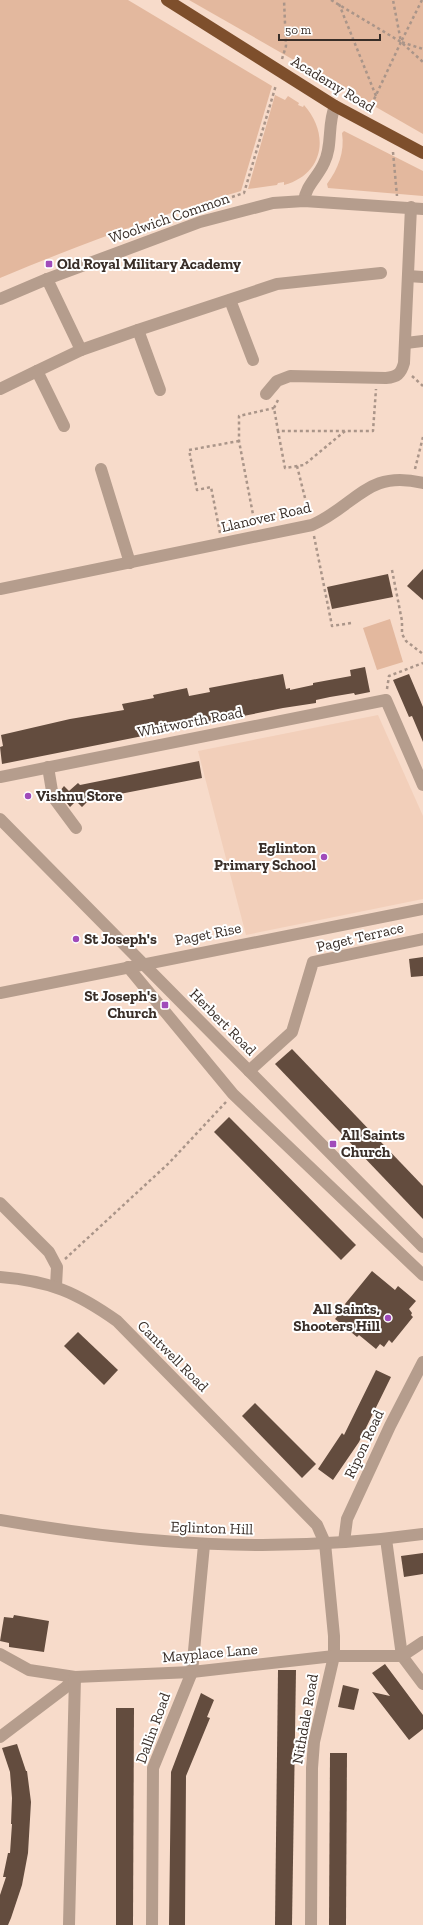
<svg xmlns="http://www.w3.org/2000/svg" width="423" height="1925" font-family="'Zilla Slab',serif">
	<style>
		.built { fill: #f2cfba }
		.green { fill: #e3b89e }
		.building { fill: #634c3e }
		.lines { fill: none; stroke-linecap: round; stroke-linejoin: round }
		.path { stroke: #aa9589; stroke-width: 2.5; stroke-dasharray: 3 3; stroke-linecap: butt }
		.minor { stroke: #b59d8d; stroke-width: 12 }
		.highway { stroke: #7e4f2c; stroke-width: 12 }
		.poi-dot { fill: #a04bba; stroke: #fff; stroke-width: 1.5 }
		.labels { text-anchor: middle; stroke-width: 4; stroke-linejoin: round; paint-order: stroke }
		.street-label { font-size: 15px; fill: #392e28; stroke: #fff }
		.poi-label { font-size: 15px; font-weight: bold; fill: #392e28; stroke: #fff; text-anchor: start }
	</style>
	<rect width="100%" height="100%" fill="#f7dbca"/>
	<polygon class="built" points="378,715 423,816 423,899 246,935 198,751"/>
	<g class="green">
		<path d="M0 0H128L272 86 241 191C159 215 79 245 0 278Z"/>
		<polygon points="189,0 423,0 423,134"/>
		<path d="M275 95 285 100 288 96 299 103 298 105 303 107 304 105C330 134 324 174 284 185V182L278 183 277 185 248 189Z"/>
		<path d="M344 131 423 171V196L328 188 327 184C338 169 345 152 342 133Z"/>
		<polygon points="390,619 403,662 377,670 363,628"/>
	</g>
	<g class="building">
		<polygon points="423,569 423,600 407,586"/>
		<polygon points="388,574 393,597 332,609 327,587"/>
		<polygon points="365,667 370,692 355,695 354,693 330,697 316,700 316,703 283,708 2,764 0,747 3,746 1,735 70,719 124,710 122,704 154,698 153,695 187,688 189,696 210,692 209,688 283,674 286,689 290,688 290,690 313,685 313,683 351,676 350,670"/>
		<polygon points="409,674 423,707 423,742 412,716 409,717 393,680"/>
		<polygon points="199,761 202,778 89,800 82,807 76,801 70,807 60,794 60,791 64,786 69,791 78,783 80,785"/>
		<polygon points="423,957 423,976 411,977 409,959"/>
		<polygon points="292,1049 423,1186 423,1219 275,1064"/>
		<polygon points="229,1117 356,1245 341,1260 214,1132"/>
		<polygon points="372,1271 395,1290 398,1286 416,1301 409,1309 412,1313 411,1315 413,1317 392,1343 389,1340 384,1347 380,1344 376,1349 359,1335 357,1337 335,1319 346,1306 345,1304"/>
		<polygon points="78,1332 118,1370 104,1385 64,1346"/>
		<polygon points="376,1370 391,1377 359,1442 333,1480 318,1469 342,1433 344,1435"/>
		<polygon points="255,1403 316,1464 302,1478 242,1416"/>
		<polygon points="423,1553 423,1574 404,1577 401,1556"/>
		<polygon points="14,1615 49,1621 44,1652 9,1647 9,1643 0,1641 4,1617 13,1618"/>
		<polygon points="385,1664 423,1715 423,1729 409,1740 372,1692 390,1696 372,1673"/>
		<polygon points="278,1670 296,1670 292,1925 275,1925"/>
		<polygon points="343,1685 359,1689 354,1710 338,1707"/>
		<polygon points="201,1693 214,1700 207,1717 210,1718 186,1776 185,1925 169,1925 171,1772"/>
		<polygon points="116,1708 134,1708 133,1925 116,1925"/>
		<polygon points="17,1744 26,1771 27,1771 31,1802 28,1853 22,1885 11,1918 8,1925 0,1925 0,1895 6,1877 3,1877 8,1853 10,1853 12,1824 11,1824 12,1798 10,1772 2,1748"/>
		<polygon points="330,1753 347,1753 346,1925 329,1925"/>
	</g>
	<g class="lines">
		<g class="path">
			<polyline points="331,0 401,42 423,62"/>
			<polyline points="422,0 401,42 423,49"/>
			<polyline points="339,4 376,96"/>
			<polyline points="282,59 286,46 284,0"/>
			<polyline points="369,110 401,42 393,0"/>
			<polyline points="393,152 397,196"/>
			<polyline points="232,197 244,193 276,85"/>
			<polyline points="412,376 423,386"/>
			<polyline points="278,400 274,408 278,431"/>
			<polyline points="345,431 304,465 285,468 278,431 373,431 376,389"/>
			<polyline points="297,466 309,514"/>
			<polyline points="415,469 423,437"/>
			<polyline points="255,525 239,441 239,416 274,408"/>
			<polyline points="220,533 211,487 197,490 189,450 239,441"/>
			<polyline points="314,536 332,626 351,623"/>
			<polyline points="392,570 402,621 402,634 406,641 423,654"/>
			<polyline points="387,689 389,676 423,663"/>
			<polyline points="65,1259 169,1163 226,1102"/>
		</g>
		<g class="minor">
			<path d="M304 201C306 185 318 177 324 163 333 145 327 125 335 106"/>
			<polyline points="408,276 423,277"/>
			<polyline points="47,279 81,350"/>
			<polyline points="0,299 47,279 200,222 273,203 304,201 423,209"/>
			<polyline points="230,300 253,360"/>
			<polyline points="138,330 277,284 381,273"/>
			<polyline points="406,343 423,341"/>
			<polyline points="37,371 81,350 138,330 160,390"/>
			<polyline points="0,389 37,371 64,426"/>
			<path d="M266 394 277 381 290 376 386 378C397 377 401 374 404 363L411 207"/>
			<polyline points="101,469 130,563"/>
			<path d="M0 589 312 525C357 505 367 469 423 483"/>
			<polyline points="48,767 53,797 76,828"/>
			<polyline points="0,777 386,700 423,785"/>
			<polyline points="0,819 423,1247"/>
			<polyline points="128,967 233,1094 423,1275"/>
			<polyline points="0,993 423,909"/>
			<polyline points="249,1071 292,1032 313,962 423,939"/>
			<polyline points="0,1203 49,1252 57,1267 56,1286"/>
			<path d="M0 1277C50 1281 76 1292 117 1321L317 1525 325 1543 334 1636V1656L314 1742 312 1768 311 1925"/>
			<path d="M0 1520C143 1545 279 1554 423 1534"/>
			<polyline points="386,1539 402,1656 423,1684"/>
			<polyline points="344,1542 347,1519 390,1426 423,1362"/>
			<polyline points="0,1654 29,1670 75,1677 192,1672 334,1656 402,1656 423,1642"/>
			<polyline points="0,1737 66,1687 75,1677"/>
			<polyline points="69,1925 75,1677"/>
			<polyline points="152,1925 153,1768 192,1672 204,1545"/>
		</g>
		<polyline class="highway" points="167,0 335,106 423,153"/>
	</g>
	<g class="poi-dot">
		<rect x="45" y="260" width="8" height="8" rx="2"/>
		<circle cx="28" cy="796" r="4"/>
		<circle cx="324" cy="857" r="4"/>
		<circle cx="76" cy="939" r="4"/>
		<rect x="161" y="1001" width="8" height="8" rx="2"/>
		<rect x="329" y="1140" width="8" height="8" rx="2"/>
		<circle cx="388" cy="1318" r="4"/>
	</g>
	<g class="labels">
		<g class="street-label">
			<text transform="translate(333 84) rotate(31)" y="5">Academy Road</text>
			<text transform="translate(169 218) rotate(-19)" y="5">Woolwich Common</text>
			<text transform="translate(266 517) rotate(-13)" y="5">Llanover Road</text>
			<text transform="translate(190 722) rotate(-11)" y="5">Whitworth Road</text>
			<text transform="translate(208 934) rotate(-11)" y="5">Paget Rise</text>
			<text transform="translate(360 937) rotate(-13)" y="5">Paget Terrace</text>
			<text transform="translate(223 1022) rotate(45)" y="5">Herbert Road</text>
			<text transform="translate(173 1356) rotate(45)" y="5">Cantwell Road</text>
			<text transform="translate(364 1444) rotate(-65)" y="5">Ripon Road</text>
			<text transform="translate(212 1528) rotate(2)" y="5">Eglinton Hill</text>
			<text transform="translate(210 1653) rotate(-5)" y="5">Mayplace Lane</text>
			<text transform="translate(305 1719) rotate(-80)" y="5">Nithdale Road</text>
			<text transform="translate(153 1728) rotate(-70)" y="5">Dallin Road</text>
		</g>
		<g class="poi-label">
			<text x="57" y="269">Old Royal Military Academy</text>
			<text x="36" y="801">Vishnu Store</text>
			<text x="316" y="853" text-anchor="end">Eglinton<tspan x="316" dy="17">Primary School</tspan></text>
			<text x="84" y="944">St Joseph's</text>
			<text x="157" y="1001" text-anchor="end">St Joseph's<tspan x="157" dy="17">Church</tspan></text>
			<text x="341" y="1140">All Saints<tspan x="341" dy="17">Church</tspan></text>
			<text x="380" y="1314" text-anchor="end">All Saints,<tspan x="380" dy="17">Shooters Hill</tspan></text>
		</g>
	</g>
	<path d="M279 34v6h101v-6" fill="none" stroke="#392e28" stroke-width="2"/>
	<text x="285" y="34" font-size="12" fill="#392e28" stroke="#ffffff" stroke-width="3" paint-order="stroke">50 m</text>
</svg>
